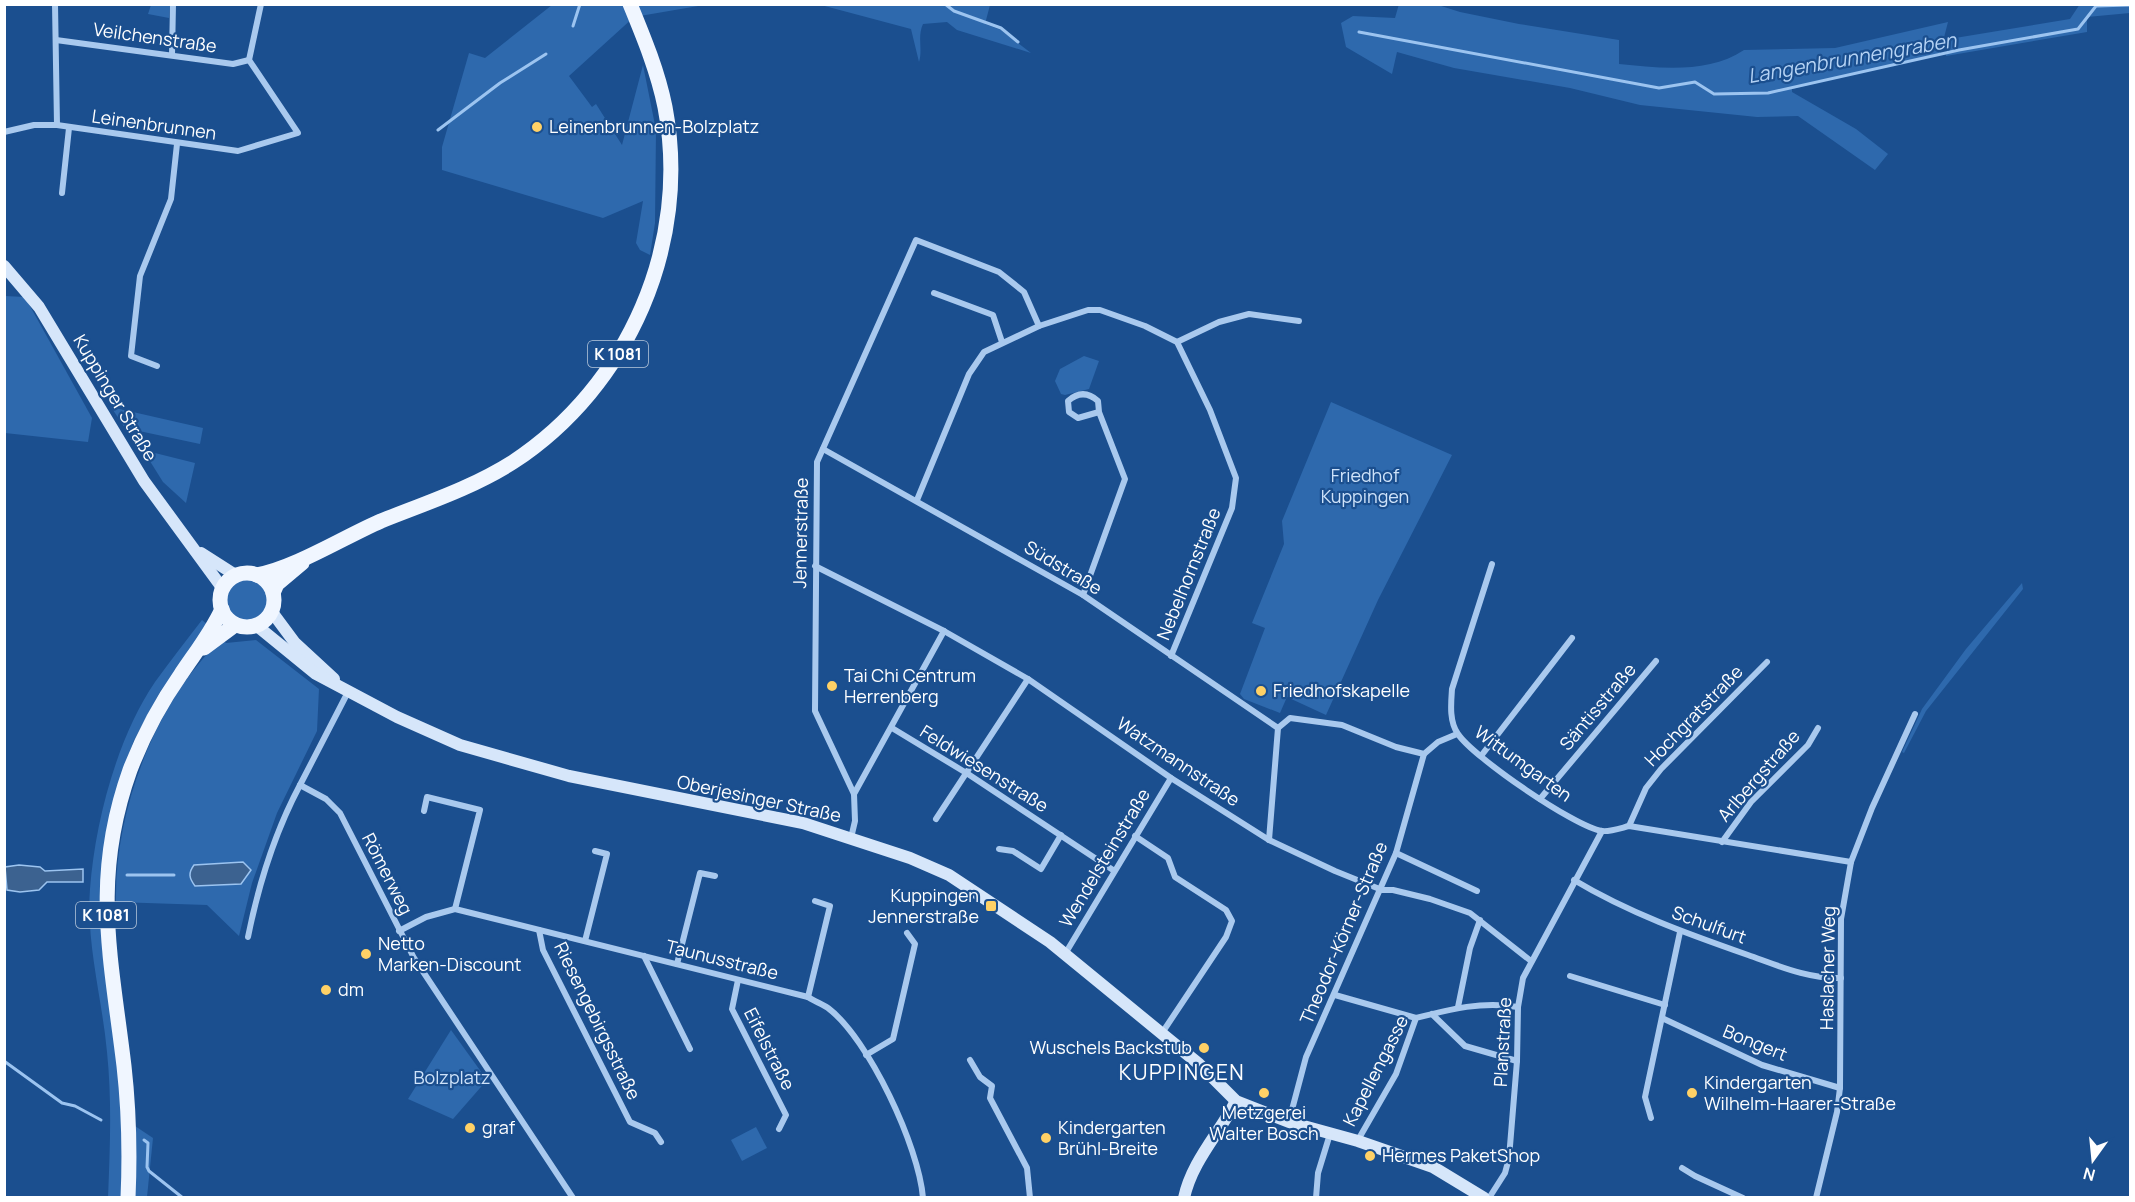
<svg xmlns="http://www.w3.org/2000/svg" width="2135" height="1202" font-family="Manrope,sans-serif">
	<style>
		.green { fill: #2e69ad }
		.water { fill: #3c6290; stroke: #9cc4f0; stroke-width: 1.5 }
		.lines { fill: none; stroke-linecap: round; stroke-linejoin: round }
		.stream { stroke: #9cc4f0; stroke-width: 3 }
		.minor { stroke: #a9c9ee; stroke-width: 6 }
		.secondary { stroke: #d6e6fa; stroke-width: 12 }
		.primary { stroke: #f0f6ff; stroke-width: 15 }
		.poi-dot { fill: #ffd166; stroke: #1b4f8f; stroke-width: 2 }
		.labels { text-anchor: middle; stroke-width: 4.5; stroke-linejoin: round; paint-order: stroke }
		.shield { fill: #1b4f8f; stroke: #bbcadd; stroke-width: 1.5 }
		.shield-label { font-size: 16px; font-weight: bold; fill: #fff }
		.street-label { font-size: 18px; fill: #fff; stroke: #1b4f8f }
		.poi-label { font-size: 18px; fill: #fff; stroke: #1b4f8f; text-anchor: start }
		.park-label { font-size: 18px; fill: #cfe3fa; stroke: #1b4f8f }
		.water-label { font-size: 20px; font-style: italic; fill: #b5d3f5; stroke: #1b4f8f }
		.quarter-label { font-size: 21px; letter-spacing: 1.5px; fill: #fff; stroke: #1b4f8f }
	</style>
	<rect width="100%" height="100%" fill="#1b4f8f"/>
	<g class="green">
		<path d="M1399 4 1438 5 1460 12 1519 24 1619 40V64C1660 68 1708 74 1744 50L1835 48 1948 22 1940 53 1792 89V92L1856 129 1888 154 1875 170 1798 116 1757 117 1640 105 1570 88 1454 68 1397 52 1392 74 1346 47 1341 23 1353 16 1395 18Z"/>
		<polygon points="2080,4 2130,5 2130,13 2087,17 2087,32 1946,56 1949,39 2070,19"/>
		<polygon points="151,5 170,5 169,18 148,14"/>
		<polygon points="552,5 704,5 634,17 569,76 592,107 596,104 622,145 643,65 656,130 655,223 650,255 640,250 636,243 643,201 603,218 442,170 442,147 469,53 485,58"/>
		<path d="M821 5H990L985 24 1001 30 1031 53 957 30 947 22 923 24C917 37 923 49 919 62L911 29Z"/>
		<polygon points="5,296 25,297 92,418 88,442 5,433"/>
		<polygon points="1084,356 1099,361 1089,389 1065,395 1061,394 1055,381 1060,369"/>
		<polygon points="1331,402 1452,455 1378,600 1326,715 1287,697 1280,713 1244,699 1240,694 1265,628 1252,623 1284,544 1282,521"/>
		<polygon points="111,407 203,428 200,444 125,428"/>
		<polygon points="143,450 195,463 186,503 163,482"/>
		<circle cx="247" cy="600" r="22"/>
		<polygon points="2022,583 2023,589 1926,711 1904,753 1902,752 1922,709 1966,649"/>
		<path d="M202 620 208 625 160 692 134 740 123 771 100 895 102 947 124 1120 121 1197 108 1198C110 1148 112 1101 107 1052 102 998 86 943 90 889 95 822 117 738 155 682 170 661 186 641 202 620Z"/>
		<path d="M222 639 226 643 256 640 319 689 317 731 277 813 252 883 239 936 207 905 116 902C114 813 155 701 222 639Z"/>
		<polygon points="451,1030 487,1080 453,1119 408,1099"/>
		<polygon points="135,1126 153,1138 147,1197 133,1198"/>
		<polygon points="756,1127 767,1148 742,1161 731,1140"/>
	</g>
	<g class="water">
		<path d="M243 862 251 870 241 884 195 886C189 878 188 873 194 865Z"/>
		<polygon points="19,865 40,867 45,871 83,869 83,882 47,882 39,890 20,892 7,890 5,867"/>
	</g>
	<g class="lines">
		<g class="stream">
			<polyline points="945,4 954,11 1001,28 1018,42"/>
			<polyline points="573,26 580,4"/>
			<polyline points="1359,32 1659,88 1695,82 1714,94 1768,93 1959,50 2078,29 2096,6 2130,5"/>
			<polyline points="438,130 500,83 546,54"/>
			<polyline points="127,875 174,875"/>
			<polyline points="4,1061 62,1103 75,1106 101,1120"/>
			<polyline points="144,1140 148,1143 147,1167 149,1171 183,1198"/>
		</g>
		<g class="minor">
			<polyline points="55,4 57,125"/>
			<polyline points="56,40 233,64 249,60"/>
			<polyline points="172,55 173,4"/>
			<polyline points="4,132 34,125 57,125 238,151 298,133 249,60 261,4"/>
			<polyline points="62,193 69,128"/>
			<polyline points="934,293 993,315 1002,342"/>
			<polyline points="1177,342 1219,322 1249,314 1299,321"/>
			<polyline points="157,366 131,356 140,276 171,199 177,144"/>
			<polyline points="823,449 1083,595 1278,728"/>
			<polyline points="917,500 969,374 984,352 1039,326 1088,310 1100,310 1145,326 1177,342 1210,410 1236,478 1232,508 1171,656"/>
			<path d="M1492 564 1452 689C1451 703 1449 722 1458 734 1473 757 1575 827 1602 831 1610 832 1621 828 1629 826L1851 862"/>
			<polyline points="815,566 944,631 1028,679 1171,778 1269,840 1335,871 1382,890 1393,890 1430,899 1470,913 1531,961"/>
			<path d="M1083 595 1125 479 1099 412 1098 401C1088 392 1078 392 1068 401L1069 412 1078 418 1099 412"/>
			<polyline points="348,692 300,785 326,799 340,813 414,958 573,1198"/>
			<polyline points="892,728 968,774 1113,870"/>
			<polyline points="1481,756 1572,638"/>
			<polyline points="854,794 944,631"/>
			<polyline points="1540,799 1656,661"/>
			<polyline points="424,811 427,797 480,810 455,909"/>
			<polyline points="936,819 1028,679"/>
			<polyline points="1629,826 1646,788 1661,769 1767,662"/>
			<polyline points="1135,836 1168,858 1175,877 1226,910 1232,921 1226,937 1162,1033"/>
			<polyline points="851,838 855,821 854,794 815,711 817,462 916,240 999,272 1024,292 1039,326"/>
			<polyline points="1269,840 1278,728 1290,718 1342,725 1396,747 1424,754 1438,742 1457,734"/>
			<polyline points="1722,842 1751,802 1808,745 1818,728"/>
			<polyline points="999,849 1013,851 1041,869 1061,835"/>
			<polyline points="1396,853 1477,891"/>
			<path d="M1574 880C1629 913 1688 934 1748 955 1779 966 1808 979 1841 978"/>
			<polyline points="539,930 543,950 630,1122 655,1133 661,1142"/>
			<path d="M399 931 426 917 455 909 808 997C814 1001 822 1004 828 1008 869 1039 919 1147 923 1198"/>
			<path d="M248 937C259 882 274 834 300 785"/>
			<polyline points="585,941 607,854 595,851"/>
			<polyline points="1065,954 1171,778"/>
			<polyline points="644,956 690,1049"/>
			<polyline points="677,964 700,873 715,876"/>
			<polyline points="1570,976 1665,1005"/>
			<polyline points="738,980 732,1009 786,1115 779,1129"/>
			<polyline points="1335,995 1416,1018"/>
			<polyline points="808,997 830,906 815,901"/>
			<polyline points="1458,1007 1470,948 1480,920"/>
			<polyline points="1432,1014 1465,1046 1517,1061"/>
			<polyline points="1662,1018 1762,1065 1840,1088"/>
			<polyline points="866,1055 893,1039 915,944 907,933"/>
			<polyline points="970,1060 980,1077 992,1086 990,1098 1027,1168 1030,1198"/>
			<polyline points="1651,1118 1645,1097 1680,932"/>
			<polyline points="1289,1121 1306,1057 1396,853 1424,754"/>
			<path d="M1358 1140 1396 1074 1416 1018C1451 1009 1482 1001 1518 1007"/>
			<polyline points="1682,1168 1695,1176 1743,1198"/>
			<polyline points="1316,1198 1318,1173 1330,1134"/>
			<polyline points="1489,1198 1505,1173 1509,1158 1517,1061 1518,1007 1523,978 1602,831"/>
			<polyline points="1816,1198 1837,1112 1840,1088 1841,919 1851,862 1872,808 1915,714"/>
		</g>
		<g class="secondary">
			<polyline points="4,266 39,307 144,481 223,589"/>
			<polyline points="201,553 237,576"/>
			<polyline points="272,612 295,643 334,679"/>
			<polyline points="257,626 316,674 397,717 460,745 569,776 803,823 910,858 949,875 1050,942 1199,1064 1236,1101 1289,1122 1358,1141 1433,1167 1484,1198"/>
			<path d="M1184 1198C1192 1161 1219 1134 1236 1101"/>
		</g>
		<g class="primary">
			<circle cx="247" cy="600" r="27"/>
			<path d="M257 575C295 568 344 537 381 521 426 503 472 488 513 462 629 386 691 243 665 107 658 72 644 38 630 4"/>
			<polyline points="273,593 277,584 302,563"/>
			<polyline points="204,648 235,625"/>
			<path d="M128 1198C130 1153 129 1110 124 1066 111 957 91 879 130 770 143 736 160 704 181 674 195 653 211 633 222 609"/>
		</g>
	</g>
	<g class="poi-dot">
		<circle cx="537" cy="127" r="6"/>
		<circle cx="832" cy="686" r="6"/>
		<circle cx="1261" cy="691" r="6"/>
		<rect x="985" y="900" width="12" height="12" rx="3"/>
		<circle cx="366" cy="954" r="6"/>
		<circle cx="326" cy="990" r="6"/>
		<circle cx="1204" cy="1048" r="6"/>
		<circle cx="1264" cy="1093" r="6"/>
		<circle cx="1692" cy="1093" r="6"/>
		<circle cx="470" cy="1128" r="6"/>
		<circle cx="1046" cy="1138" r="6"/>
		<circle cx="1370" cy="1156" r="6"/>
	</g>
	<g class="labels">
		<g class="shield">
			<rect x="588" y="341" width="60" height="26" rx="4.5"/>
			<rect x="76" y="902" width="60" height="26" rx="4.5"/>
		</g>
		<g class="shield-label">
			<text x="618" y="360">K 1081</text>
			<text x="106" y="921">K 1081</text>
		</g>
		<g class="street-label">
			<text transform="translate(155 38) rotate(8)" y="6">Veilchenstraße</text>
			<text transform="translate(154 125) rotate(8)" y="6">Leinenbrunnen</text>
			<text transform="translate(115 398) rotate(59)" y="6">Kuppinger Straße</text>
			<text transform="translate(801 533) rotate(-89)" y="6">Jennerstraße</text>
			<text transform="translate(1063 568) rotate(31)" y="6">Südstraße</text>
			<text transform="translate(1189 574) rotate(-68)" y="6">Nebelhornstraße</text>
			<text transform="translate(1598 707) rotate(-50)" y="6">Säntisstraße</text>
			<text transform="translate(1694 716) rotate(-46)" y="6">Hochgratstraße</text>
			<text transform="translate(1178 762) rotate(34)" y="6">Watzmannstraße</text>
			<text transform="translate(1523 764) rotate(36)" y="6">Wittumgarten</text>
			<text transform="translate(984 769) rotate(32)" y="6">Feldwiesenstraße</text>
			<text transform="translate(1759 776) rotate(-49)" y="6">Arlbergstraße</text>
			<text transform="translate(759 799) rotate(12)" y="6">Oberjesinger Straße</text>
			<text transform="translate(1105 858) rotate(-59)" y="6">Wendelsteinstraße</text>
			<text transform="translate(387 874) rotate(63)" y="6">Römerweg</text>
			<text transform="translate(1709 925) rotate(20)" y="6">Schulfurt</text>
			<text transform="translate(1344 933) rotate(-67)" y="6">Theodor-Körner-Straße</text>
			<text transform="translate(722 960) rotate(14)" y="6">Taunusstraße</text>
			<text transform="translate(1828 968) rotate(-89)" y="6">Haslacher Weg</text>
			<text transform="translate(597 1021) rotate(64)" y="6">Riesengebirgsstraße</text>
			<text transform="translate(1503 1042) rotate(-87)" y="6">Planstraße</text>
			<text transform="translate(1755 1043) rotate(22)" y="6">Bongert</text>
			<text transform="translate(769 1049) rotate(63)" y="6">Eifelstraße</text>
			<text transform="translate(1376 1071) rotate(-63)" y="6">Kapellengasse</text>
		</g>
		<g class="poi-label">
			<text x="549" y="133">Leinenbrunnen-Bolzplatz</text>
			<text x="844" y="682">Tai Chi Centrum<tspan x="844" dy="21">Herrenberg</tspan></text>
			<text x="1273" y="697">Friedhofskapelle</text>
			<text x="979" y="902" text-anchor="end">Kuppingen<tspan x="979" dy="21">Jennerstraße</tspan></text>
			<text x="378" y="950">Netto<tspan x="378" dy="21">Marken-Discount</tspan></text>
			<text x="338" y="996">dm</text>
			<text x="1192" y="1054" text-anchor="end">Wuschels Backstub</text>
			<text x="1704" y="1089">Kindergarten<tspan x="1704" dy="21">Wilhelm-Haarer-Straße</tspan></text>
			<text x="1264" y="1119" text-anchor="middle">Metzgerei<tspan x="1264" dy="21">Walter Bosch</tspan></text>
			<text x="482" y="1134">graf</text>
			<text x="1058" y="1134">Kindergarten<tspan x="1058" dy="21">Brühl-Breite</tspan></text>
			<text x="1382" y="1162">Hermes PaketShop</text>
		</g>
		<g class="park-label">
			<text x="1365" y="482">Friedhof<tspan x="1365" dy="21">Kuppingen</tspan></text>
			<text x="452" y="1084">Bolzplatz</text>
		</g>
		<g class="water-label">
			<text transform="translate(1852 58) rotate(-10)" y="7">Langenbrunnengraben</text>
		</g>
		<g class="quarter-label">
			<text x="1182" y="1080">KUPPINGEN</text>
		</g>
	</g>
	<rect width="2135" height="1202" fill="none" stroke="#ffffff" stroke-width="12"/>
	<g transform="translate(2093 1160) rotate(195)" stroke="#1b4f8f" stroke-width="4.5" paint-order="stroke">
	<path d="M0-4.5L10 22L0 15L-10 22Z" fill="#ffffff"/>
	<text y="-9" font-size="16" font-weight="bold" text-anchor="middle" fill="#ffffff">N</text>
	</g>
</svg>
